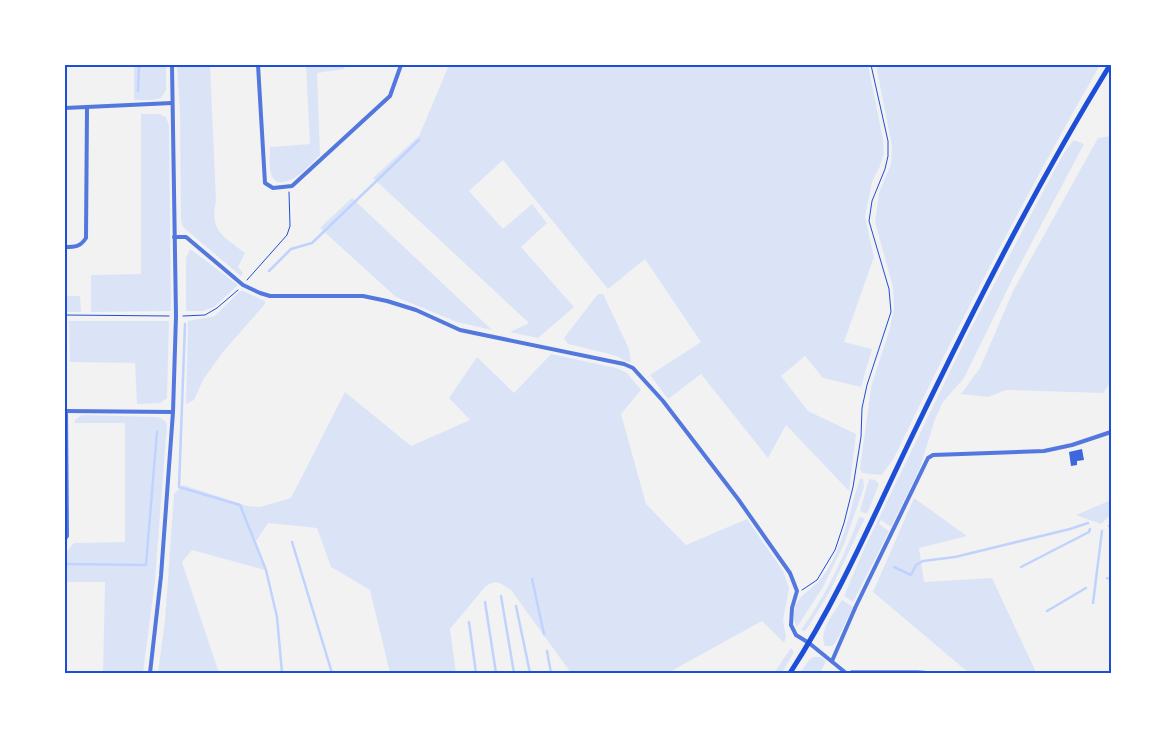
<svg xmlns="http://www.w3.org/2000/svg" width="1176" height="738" font-family="Merriweather,serif">
	<style>
		.green { fill: #dbe4f7 }
		.lines { fill: none; stroke-linecap: round; stroke-linejoin: round }
		.stream { stroke: #bfd3fe; stroke-width: 2.5 }
		.building { fill: #3d67dc }
		.path { stroke: #1d4ed8; stroke-width: 1 }
		.minor { stroke: #5277de; stroke-width: 4 }
		.secondary { stroke: #1d4ed8; stroke-width: 5 }
		.neatline { fill: none; stroke: #1d4ed8; stroke-width: 2 }
	</style>
	<rect width="100%" height="100%" fill="#f2f2f2"/>
	<g class="green">
		<polygon points="134,65 166,65 166,90 161,98 153,100 134,100"/>
		<path d="M177 65H210L216 201C209 232 224 236 245 253L238 267 243 273 241 276 183 227 181 220 180 110Z"/>
		<path d="M306 65H345L344 69 317 73 320 155C308 166 295 184 277 182 267 175 270 158 270 147L310 144Z"/>
		<polygon points="449,65 868,65 883,139 884,153 880,166 872,182 865,217 874,257 844,342 872,349 861,387 823,378 805,356 781,376 808,411 856,434 849,491 786,425 768,458 701,374 668,399 650,375 701,342 645,259 608,289 503,160 469,191 503,229 532,204 547,223 521,247 574,307 538,338 510,332 529,323 373,178 419,136"/>
		<path d="M876 65H1100C1026 194 958 325 894 458L882 475 862 473 860 469 871 387 890 328 894 308 893 287 875 222 879 193 891 164 892 146Z"/>
		<polygon points="141,114 159,114 166,117 169,126 171,311 91,312 91,275 141,274"/>
		<polygon points="1111,136 1111,381 1103,393 1006,390 988,397 961,394 980,368 1014,289 1098,138"/>
		<polygon points="1074,140 1084,144 1013,278 964,378 943,402 935,419 920,468 891,527 881,520 879,524 889,531 853,602 844,596 864,549 969,332 1055,169 1066,150"/>
		<polygon points="352,198 492,330 457,322 396,297 320,228"/>
		<polygon points="190,249 238,285 214,307 203,311 186,311 186,258"/>
		<polygon points="240,291 243,291 265,301 265,304 223,352 203,380 194,400 186,404 188,321 215,316"/>
		<path d="M598 294H603L629 349 631 362C625 362 621 358 616 356 600 351 584 348 568 344L564 338Z"/>
		<polygon points="65,296 80,296 81,312 65,312"/>
		<polygon points="69,321 169,321 167,398 160,403 137,404 135,363 70,362"/>
		<path d="M551 354 616 368 627 373 641 390 621 414 646 504 686 545 747 519 783 571 789 588 783 621 786 637 784 643 762 621 673 670 672 673H571L511 590C500 583 496 578 485 587L450 629 456 673H390L370 590 331 567 317 528 268 523 256 541 265 570 192 550 182 562 219 673H158L165 620 174 494 183 485 247 506 260 507 291 498 345 392 411 446 470 420 449 398 477 357 514 393Z"/>
		<polygon points="82,415 158,417 164,420 167,424 155,580 143,673 103,673 105,582 65,582 65,554 74,543 125,542 125,423 75,423 75,420"/>
		<path d="M861 478 863 479 864 487 845 542 823 587 797 627C794 623 794 618 794 613 795 597 810 591 819 581 840 558 850 511 859 481Z"/>
		<polygon points="869,479 875,480 879,484 867,514 860,511"/>
		<polygon points="914,498 967,536 919,548 924,582 992,578 1035,670 1034,673 969,673 873,592"/>
		<polygon points="1111,500 1111,514 1101,524 1076,515"/>
		<path d="M859 517 865 518 830 591 807 629 804 631 801 630C826 595 844 557 859 517Z"/>
		<path d="M842 600 853 607 836 642 832 646H825C818 631 834 613 842 600Z"/>
		<polygon points="791,648 794,652 782,673 774,673"/>
		<polygon points="813,657 821,657 826,661 820,673 800,673 809,660"/>
	</g>
	<g class="lines">
		<g class="stream">
			<polyline points="138,91 139,65"/>
			<polyline points="269,271 291,249 312,243 419,140"/>
			<polyline points="185,324 179,487 240,505 266,570 277,617 282,673"/>
			<polyline points="1109,526 1111,526"/>
			<polyline points="292,542 332,673"/>
			<polyline points="65,564 146,565 157,432"/>
			<polyline points="894,567 911,575 916,565 923,561 955,557 1070,529 1088,523"/>
			<polyline points="1021,567 1089,532 1090,529"/>
			<polyline points="1107,578 1111,580"/>
			<polyline points="532,579 544,634"/>
			<polyline points="501,596 514,673"/>
			<polyline points="485,602 496,673"/>
			<polyline points="1093,603 1102,531"/>
			<polyline points="516,606 530,673"/>
			<polyline points="1047,611 1086,588"/>
			<polyline points="469,622 476,673"/>
			<polyline points="547,651 551,673"/>
		</g>
	</g>
	<polygon class="building" points="1082,449 1084,460 1077,461 1077,465 1071,466 1069,452"/>
	<g class="lines">
		<g class="path">
			<polyline points="247,280 287,235 290,226 289,192"/>
			<polyline points="65,315 169,316"/>
			<polyline points="183,316 205,315 217,308 238,290"/>
			<polyline points="802,590 817,580 835,550 844,523 853,487 861,437 862,408 867,385 891,312 889,289 869,221 872,201 885,169 888,156 888,141 871,65"/>
			<polyline points="851,671 918,671 953,673"/>
		</g>
		<g class="minor">
			<polyline points="258,65 265,183 273,188 292,186 390,96 401,65"/>
			<polyline points="65,108 172,103"/>
			<polyline points="174,237 186,237 243,285 260,293 270,296 363,296 387,301 416,310 460,330 624,364 633,368 663,401 738,499 790,573 797,591 792,608 791,625 796,635 809,643 846,673"/>
			<path d="M65 247C75 247 80 247 86 238L87 108"/>
			<polyline points="66,411 173,412"/>
			<polyline points="65,539 67,536 66,411"/>
			<polyline points="832,661 856,606 928,458 933,455 1044,451 1072,445 1111,432"/>
			<polyline points="150,673 161,576 173,412 176,316 172,65"/>
		</g>
		<path class="secondary" d="M790 673C840 596 876 510 916 428 976 304 1038 182 1110 65"/>
	</g>
	<rect width="1176" height="738" fill="none" stroke="#ffffff" stroke-width="132"/>
	<rect x="66" y="66" width="1044" height="606" class="neatline"/>
</svg>
